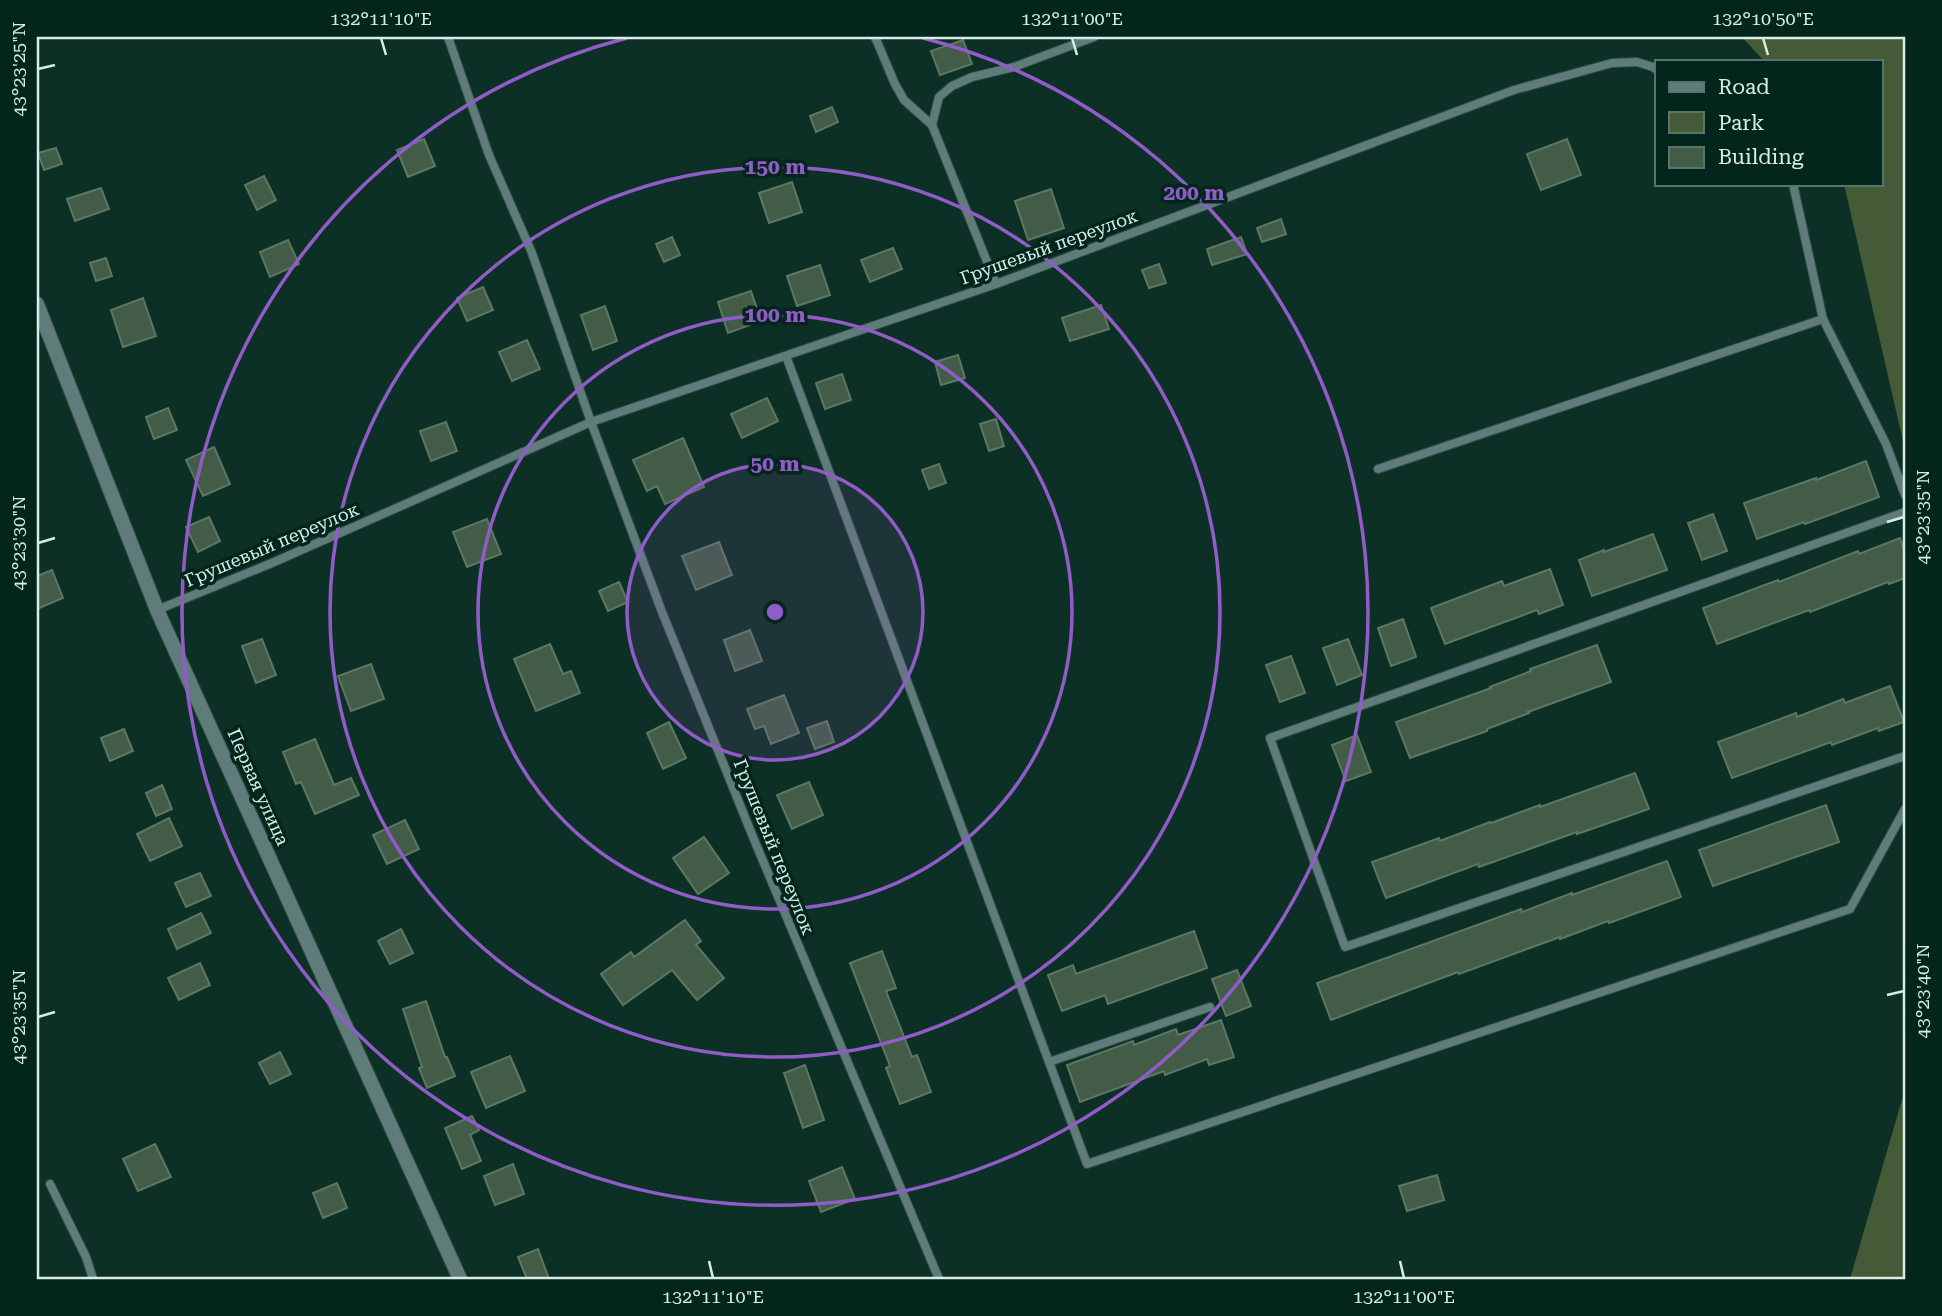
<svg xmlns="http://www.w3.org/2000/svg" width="1942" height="1316" font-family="'Roboto Serif',serif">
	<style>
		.green { fill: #455a36 }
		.building { fill: #425c48; stroke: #5c7762; stroke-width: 2 }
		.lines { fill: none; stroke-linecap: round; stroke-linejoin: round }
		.service-casing { stroke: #2e4e45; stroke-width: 10 }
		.minor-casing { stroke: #2e4e45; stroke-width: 16 }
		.service { stroke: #607c7a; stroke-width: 8 }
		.minor { stroke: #607c7a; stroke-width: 14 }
		.ticks { fill: none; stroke: #d9ece5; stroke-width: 2.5 }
		.ring { fill: none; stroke: #925cc8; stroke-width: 3.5 }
		.labels { text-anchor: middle; stroke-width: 7; stroke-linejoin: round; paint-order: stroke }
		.street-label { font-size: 18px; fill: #d9ece5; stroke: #02261c }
		.centre { fill: #925cc8; stroke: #02261c; stroke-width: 3.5 }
		.ring-label { font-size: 21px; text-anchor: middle; font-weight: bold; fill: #925cc8; stroke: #02261c; stroke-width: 7; stroke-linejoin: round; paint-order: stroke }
		.neatline { fill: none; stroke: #d9ece5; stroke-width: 2.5 }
		.ticks-label { font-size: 18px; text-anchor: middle; fill: #d9ece5 }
	</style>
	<rect width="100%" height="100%" fill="#0d3026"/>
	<g class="green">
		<polygon points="1742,37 1905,37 1905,450 1844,184 1881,184 1881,61 1764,61"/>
		<polygon points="1905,1089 1905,1279 1850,1279"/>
	</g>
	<g class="building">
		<polygon points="963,40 972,64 940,75 931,51"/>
		<polygon points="832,107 838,122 816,132 810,116"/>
		<polygon points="424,139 435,166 408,177 397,150"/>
		<polygon points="1567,139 1581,175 1541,190 1527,154"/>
		<polygon points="56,148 62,164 44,170 38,153"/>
		<polygon points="264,176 276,200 257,210 245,185"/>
		<polygon points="792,182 802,212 769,223 759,193"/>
		<polygon points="101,188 109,209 75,221 67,199"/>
		<polygon points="1051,189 1064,228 1028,240 1015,201"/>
		<polygon points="1281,219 1286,234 1262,242 1257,228"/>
		<polygon points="672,237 680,255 664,262 656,244"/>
		<polygon points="1241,237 1247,254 1212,265 1207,249"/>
		<polygon points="288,240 299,264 270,277 260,252"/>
		<polygon points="893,248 902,269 870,282 861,260"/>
		<polygon points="106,258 112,276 96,281 90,263"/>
		<polygon points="1159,264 1166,283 1149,288 1142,270"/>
		<polygon points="820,265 830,295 797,306 787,276"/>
		<polygon points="483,287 493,310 467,321 457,298"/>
		<polygon points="751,291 761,321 728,333 718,302"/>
		<polygon points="143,298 156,336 123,347 111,310"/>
		<polygon points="1101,305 1109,329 1070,341 1062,318"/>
		<polygon points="605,306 617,341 593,350 581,315"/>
		<polygon points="527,340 540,369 512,381 499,352"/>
		<polygon points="958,355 965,378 941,385 935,362"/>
		<polygon points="842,374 851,400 825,409 816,383"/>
		<polygon points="767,398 778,421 742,438 731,414"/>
		<polygon points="168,408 177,430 154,439 146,417"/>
		<polygon points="996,419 1004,446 989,451 980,424"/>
		<polygon points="446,422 457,451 431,461 420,431"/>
		<polygon points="683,438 704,487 665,504 657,486 647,491 633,460"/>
		<polygon points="214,447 230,484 203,496 186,460"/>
		<polygon points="1866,461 1879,497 1805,524 1804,522 1757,539 1744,503 1816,478 1816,480"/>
		<polygon points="939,464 946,483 929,489 922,470"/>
		<polygon points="1713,514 1727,551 1702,560 1688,523"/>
		<polygon points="209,517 220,541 198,552 186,527"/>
		<polygon points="487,519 501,554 467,567 453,532"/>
		<polygon points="1653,534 1667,570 1592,596 1579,560 1604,550 1604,552"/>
		<polygon points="1900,538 1905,553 1905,578 1889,584 1888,582 1810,612 1809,610 1717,644 1703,608 1778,580 1779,582 1858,551 1859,554"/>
		<polygon points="719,542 732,575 696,590 682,556"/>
		<polygon points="1550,569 1563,605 1539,614 1537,610 1445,644 1431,608 1502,581 1504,586"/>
		<polygon points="52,570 63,598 37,609 37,576"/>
		<polygon points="619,582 628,602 608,611 599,591"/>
		<polygon points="1403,619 1416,657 1391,666 1378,628"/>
		<polygon points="750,630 762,661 735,671 724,640"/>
		<polygon points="262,639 276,675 256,683 242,646"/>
		<polygon points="1348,639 1362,675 1337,685 1323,648"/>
		<polygon points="550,644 563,674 571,671 580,693 536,711 514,659"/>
		<polygon points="1597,645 1611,682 1528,712 1529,713 1487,729 1487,731 1410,758 1396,722 1491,688 1490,687 1531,671 1530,669"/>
		<polygon points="1291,656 1305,693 1280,702 1266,665"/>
		<polygon points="371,664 384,699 351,711 338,676"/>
		<polygon points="1890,686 1904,722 1879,731 1878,728 1832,745 1831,742 1732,778 1718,742 1796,713 1797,717 1843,699 1845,703"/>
		<polygon points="784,695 799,733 771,744 764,726 755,729 747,709"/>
		<polygon points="827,721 834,742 815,749 807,728"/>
		<polygon points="669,722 686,758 663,769 647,733"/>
		<polygon points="124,729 133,751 110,761 101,738"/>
		<polygon points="1357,735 1371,772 1346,781 1332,745"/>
		<polygon points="315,739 334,785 351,778 359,795 315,814 301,782 296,784 283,752"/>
		<polygon points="1635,773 1649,809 1577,834 1577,832 1479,867 1478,864 1386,898 1372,862 1439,838 1440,841 1490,822 1491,823 1540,805 1540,807"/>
		<polygon points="809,782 823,815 792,829 777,795"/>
		<polygon points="162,785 172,809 156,816 146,793"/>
		<polygon points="1826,805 1839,842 1713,886 1699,850"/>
		<polygon points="169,818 182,846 150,861 137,834"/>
		<polygon points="405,820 419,849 387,864 373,835"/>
		<polygon points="704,837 729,873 698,894 673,858"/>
		<polygon points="1667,861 1681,897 1609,923 1608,921 1560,939 1560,937 1459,974 1458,972 1415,988 1331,1020 1317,983 1521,909 1522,912 1572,893 1572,895"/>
		<polygon points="200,873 211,896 186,907 175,883"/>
		<polygon points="201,913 211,933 177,949 168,929"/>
		<polygon points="685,920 701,941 696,945 724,978 697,1000 672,970 623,1005 601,974 631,952 634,957"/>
		<polygon points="401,929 413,953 390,964 378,941"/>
		<polygon points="1194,931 1207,968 1108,1004 1105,995 1062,1011 1048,975 1073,965 1076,974"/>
		<polygon points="882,951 896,988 886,991 912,1057 917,1055 931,1092 900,1104 886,1068 890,1066 850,963"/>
		<polygon points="200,963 210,985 179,1000 168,978"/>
		<polygon points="1237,970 1251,1006 1226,1016 1212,979"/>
		<polygon points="426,1001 445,1057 447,1057 455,1076 427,1088 419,1068 422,1067 403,1009"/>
		<polygon points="1221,1020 1234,1057 1209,1065 1207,1059 1165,1075 1164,1071 1080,1102 1067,1065 1133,1041 1134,1045 1176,1029 1178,1035"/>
		<polygon points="280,1052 291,1074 270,1084 259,1063"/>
		<polygon points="510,1056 525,1091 486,1108 471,1072"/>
		<polygon points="805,1065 824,1120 803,1128 784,1073"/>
		<polygon points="472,1116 479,1130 470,1135 481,1161 462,1169 445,1128"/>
		<polygon points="155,1144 171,1177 138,1191 123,1159"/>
		<polygon points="513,1164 524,1194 495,1205 484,1176"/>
		<polygon points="842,1167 855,1199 821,1212 809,1181"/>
		<polygon points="1437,1175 1444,1200 1407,1211 1399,1186"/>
		<polygon points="337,1183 347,1208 323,1218 313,1193"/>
		<polygon points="538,1249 549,1279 527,1279 518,1257"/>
	</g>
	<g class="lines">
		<defs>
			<g id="service">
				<polyline points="448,37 489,155 532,253 591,422 662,612 755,842 939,1279"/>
				<polyline points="875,37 895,84 904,100 932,125"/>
				<polyline points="1793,184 1823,319 1886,444 1905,495"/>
				<polyline points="996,284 932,125 939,97 952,86 972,77 1014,67 1094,37"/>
				<polyline points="786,356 1087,1164 1850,909 1905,809"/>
				<polyline points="1378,469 1823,319"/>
				<polyline points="1905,512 1270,738 1345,947 1905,756"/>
				<polyline points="157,610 272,563 591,422 996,284 1514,90 1612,63 1637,62 1653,67 1657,70"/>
				<polyline points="1049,1062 1210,1007"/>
				<polyline points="50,1184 86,1257 93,1279"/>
			</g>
			<polyline id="minor" points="37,304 157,610 460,1279"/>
		</defs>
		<use href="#service" class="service-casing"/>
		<use href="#minor" class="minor-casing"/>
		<use href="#service" class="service"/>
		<use href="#minor" class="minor"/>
	</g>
	<path class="ticks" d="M381 38 386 55M1072 38 1077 55M1763 38 1768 55M38 69 55 65M1887 522 1904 517M38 543 55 538M1887 995 1904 991M38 1017 55 1012M709 1261 713 1278M1400 1261 1404 1278"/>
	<circle cx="775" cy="612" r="148" fill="#925cc8" fill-opacity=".12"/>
	<g class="ring">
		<circle cx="775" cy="612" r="148"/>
		<circle cx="775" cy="612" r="297"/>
		<circle cx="775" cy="612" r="445"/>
		<path d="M923 38A593 593 0 1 1 627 38"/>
	</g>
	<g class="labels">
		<g class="street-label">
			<text transform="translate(1049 247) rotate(-20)" y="6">Грушевый переулок</text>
			<text transform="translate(272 545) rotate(-23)" y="6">Грушевый переулок</text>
			<text transform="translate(258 787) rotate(66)" y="6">Первая улица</text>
			<text transform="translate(774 847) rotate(68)" y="6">Грушевый переулок</text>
		</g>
	</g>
	<circle cx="775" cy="612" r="10" class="centre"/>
	<g class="ring-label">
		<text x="775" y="174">150 m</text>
		<text x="1194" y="200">200 m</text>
		<text x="775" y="322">100 m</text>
		<text x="775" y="471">50 m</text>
	</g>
	<rect width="1942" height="1316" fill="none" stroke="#02261c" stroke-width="77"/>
	<rect x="1655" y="60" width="228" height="126" fill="#02261c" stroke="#58756c" stroke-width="2"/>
	<rect x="1669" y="82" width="35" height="10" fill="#607c7a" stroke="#58756c" stroke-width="2"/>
	<text x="1718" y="94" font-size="21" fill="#d9ece5">Road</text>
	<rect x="1669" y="112" width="35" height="21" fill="#455a36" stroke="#58756c" stroke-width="2"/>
	<text x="1718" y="130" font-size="21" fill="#d9ece5">Park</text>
	<rect x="1669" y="147" width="35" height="21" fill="#425c48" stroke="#58756c" stroke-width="2"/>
	<text x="1718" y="164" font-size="21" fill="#d9ece5">Building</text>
	<rect x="38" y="38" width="1866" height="1240" class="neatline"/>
	<g class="ticks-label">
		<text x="381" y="25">132°11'10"E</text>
		<text x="1072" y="25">132°11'00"E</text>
		<text x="1763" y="25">132°10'50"E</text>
		<text transform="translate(19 69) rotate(-90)" y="6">43°23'25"N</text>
		<text transform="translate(1923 517) rotate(-90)" y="6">43°23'35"N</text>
		<text transform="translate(19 543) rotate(-90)" y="6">43°23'30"N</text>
		<text transform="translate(1923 991) rotate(-90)" y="6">43°23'40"N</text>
		<text transform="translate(19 1017) rotate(-90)" y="6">43°23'35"N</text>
		<text x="713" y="1303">132°11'10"E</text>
		<text x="1404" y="1303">132°11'00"E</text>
	</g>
</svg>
